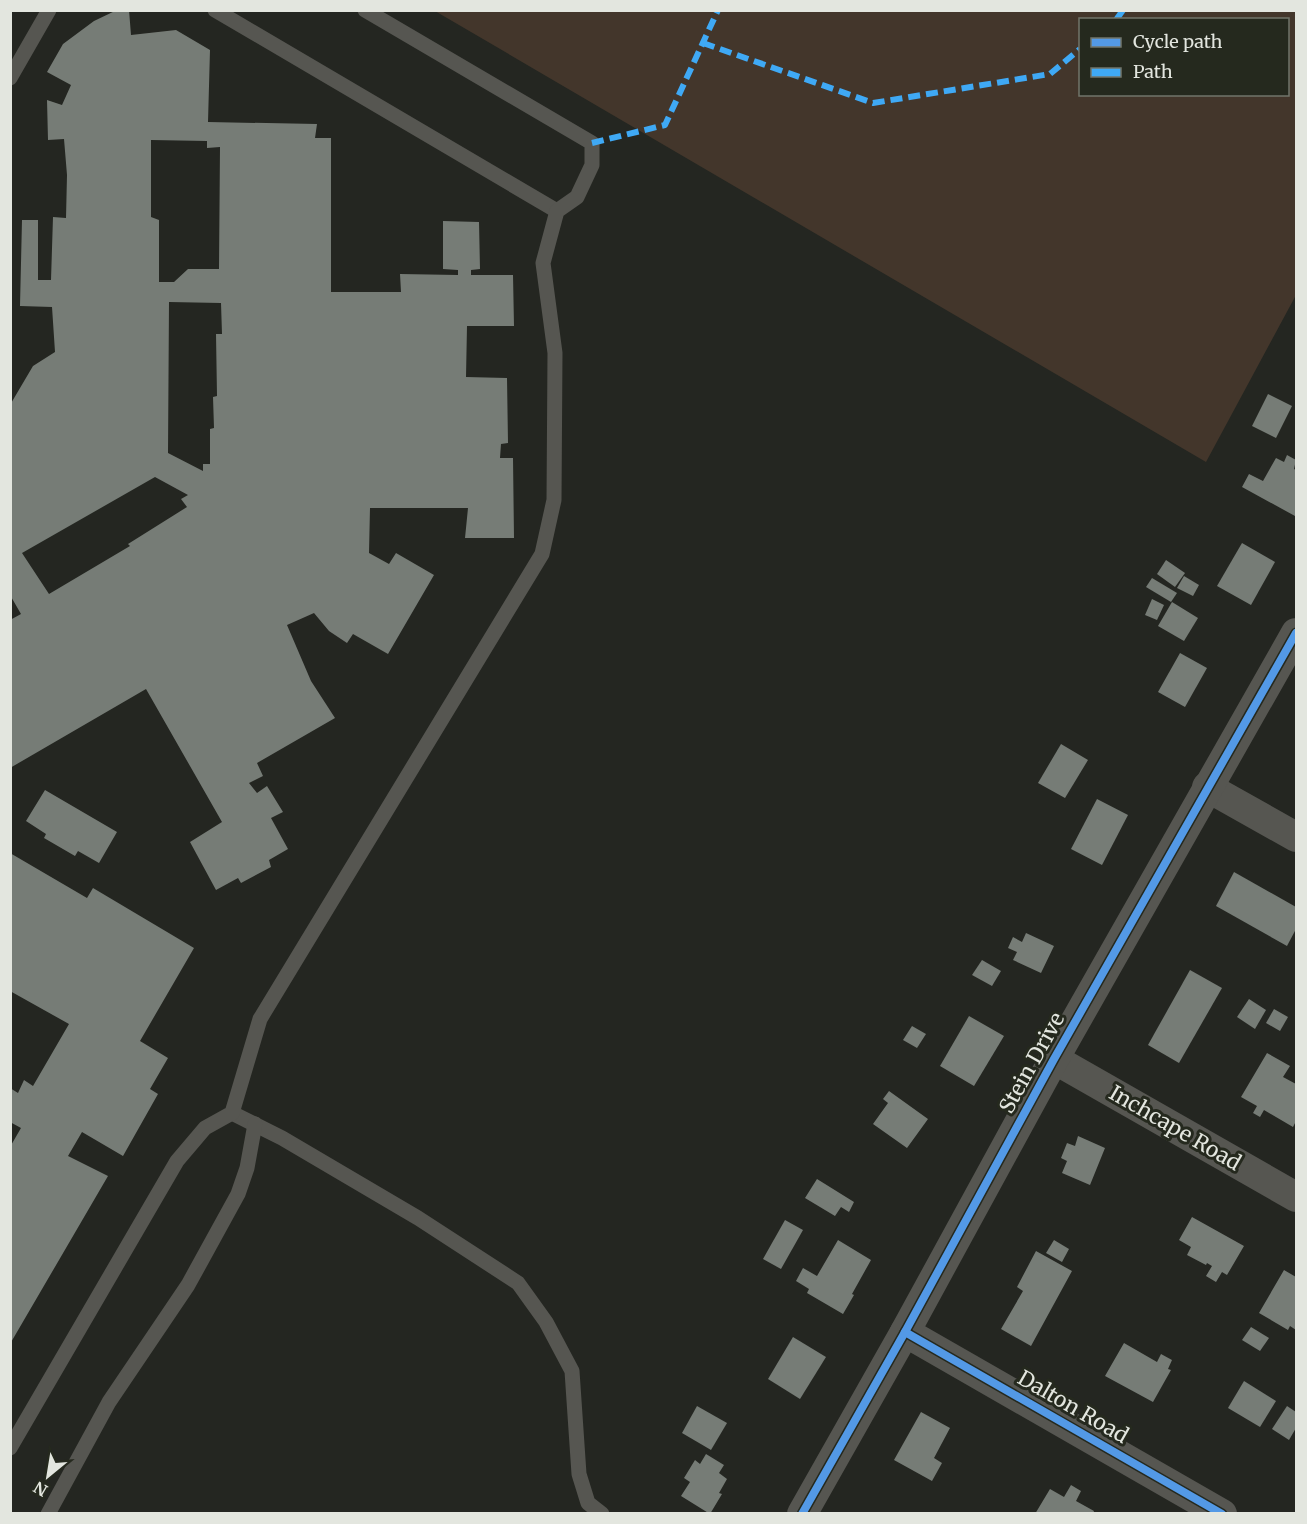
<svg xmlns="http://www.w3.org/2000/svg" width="1307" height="1524" font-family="Merriweather,serif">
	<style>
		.green { fill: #43362b; fill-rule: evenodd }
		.building { fill: #767c76; fill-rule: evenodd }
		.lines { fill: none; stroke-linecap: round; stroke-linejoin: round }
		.lane { stroke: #565651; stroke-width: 15 }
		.street { stroke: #565651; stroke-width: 30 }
		.quiet { stroke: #3fa9f5; stroke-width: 6; stroke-dasharray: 12 6; stroke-linecap: butt }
		.cycleway-casing { stroke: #25291e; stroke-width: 11 }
		.cycleway { stroke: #5399e6; stroke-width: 8 }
		.labels { text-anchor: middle; stroke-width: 6; stroke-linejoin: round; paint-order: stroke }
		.street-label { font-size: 21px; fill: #e3e6df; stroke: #25291e }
	</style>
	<rect width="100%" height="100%" fill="#242621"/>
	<path class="green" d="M435 11H1296V295L1206 462ZM1080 20H1288V94H1080Z"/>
	<g class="building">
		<path d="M117 10H129L131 35 176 30 210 50 208 122 317 124 315 138H331V292H401L400 274 458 275V270L443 269V221L479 222 480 269 471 270V275H513L514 326H467L466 377 507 378 508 443 501 444 500 458H513L514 538H465L468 508H370L369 553 389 564 396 553 434 575 388 654 353 634 347 643 329 631 314 613 287 625 311 681 335 718 257 763 263 776 249 783 257 793 267 786 283 812 271 818 288 849 269 860 271 867 241 883 238 878 216 890 190 842 222 822 146 689 10 768V620L21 614 10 595V405L33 366 55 352 52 307 20 306 22 220H38V280H51L53 217 66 218 67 175 64 139 48 140 47 100 62 105 71 85 47 72 63 44 94 21ZM151 140 207 141V148L220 147 219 269H188L174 282H159V220L151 217ZM169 302 221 303 222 334H216L217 396 213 397 214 428 210 429V464H203V471L168 453ZM155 477 188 495 181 499 187 507 128 544 130 546 49 594 22 553Z"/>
		<polygon points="1268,394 1292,406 1276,438 1252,426"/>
		<polygon points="1287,455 1296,460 1294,469 1296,470 1295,516 1242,487 1249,474 1263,481 1276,458 1284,462"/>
		<polygon points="1242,543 1275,562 1251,605 1217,586"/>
		<polygon points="1166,560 1185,573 1175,587 1157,574"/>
		<polygon points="1184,576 1199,585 1193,596 1177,588"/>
		<polygon points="1152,578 1177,593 1171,602 1146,587"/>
		<polygon points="1152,599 1164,605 1157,620 1145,615"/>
		<polygon points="1172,602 1198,618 1184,641 1158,626"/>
		<polygon points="1180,653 1207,668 1185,707 1158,692"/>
		<polygon points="1061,744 1088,760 1065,798 1038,783"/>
		<polygon points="45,790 117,832 99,863 78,851 75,856 44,838 46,834 26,821"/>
		<polygon points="1097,799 1128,815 1102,865 1071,849"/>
		<polygon points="10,853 87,898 93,888 194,948 140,1041 168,1058 150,1089 158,1094 123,1156 82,1132 68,1156 108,1176 10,1344 10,1147 21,1128 10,1122 10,1088 18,1093 24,1080 33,1086 69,1024 10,991"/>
		<polygon points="1234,872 1296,907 1296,929 1287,946 1216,906"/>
		<polygon points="1026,933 1054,946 1041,973 1013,960 1017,952 1008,948 1013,937 1022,942"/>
		<polygon points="982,960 1001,971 992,986 972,975"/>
		<polygon points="1190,970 1222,988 1179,1063 1148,1045"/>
		<polygon points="1249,999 1266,1010 1255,1029 1237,1017"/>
		<polygon points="1274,1009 1288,1017 1280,1031 1266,1023"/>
		<polygon points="969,1016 1004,1036 974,1086 940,1066"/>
		<polygon points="912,1026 926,1034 917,1048 903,1040"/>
		<polygon points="1267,1053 1290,1066 1283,1077 1296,1084 1296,1121 1293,1127 1264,1110 1260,1117 1253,1113 1257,1106 1241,1097"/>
		<polygon points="889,1091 928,1119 907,1148 873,1124 888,1103 883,1099"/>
		<polygon points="1078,1136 1105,1148 1090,1185 1062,1173 1067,1161 1061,1158 1067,1143 1075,1146"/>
		<polygon points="817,1179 854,1202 849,1212 841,1207 835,1216 805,1198"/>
		<polygon points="1192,1217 1244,1246 1227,1275 1222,1272 1216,1282 1206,1276 1212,1266 1207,1263 1206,1265 1187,1255 1191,1247 1179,1240"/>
		<polygon points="785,1220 803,1230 781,1269 763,1259"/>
		<polygon points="838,1240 871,1260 852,1294 854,1295 843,1314 807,1293 809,1289 796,1281 803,1268 817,1276"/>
		<polygon points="1054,1240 1069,1249 1062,1262 1046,1253"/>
		<polygon points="1036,1251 1072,1271 1031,1346 1001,1329 1023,1291 1017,1287"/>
		<polygon points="1284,1270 1296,1277 1296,1330 1290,1326 1288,1330 1259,1313"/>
		<polygon points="1251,1327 1269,1338 1260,1351 1242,1340"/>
		<polygon points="793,1337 826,1357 800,1399 768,1379"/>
		<polygon points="1124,1343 1157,1362 1161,1354 1172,1360 1168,1369 1171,1370 1153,1402 1105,1376"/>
		<polygon points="1244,1381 1276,1401 1260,1427 1228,1408"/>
		<polygon points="697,1406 727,1423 711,1450 682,1433"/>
		<polygon points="1287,1406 1296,1412 1296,1428 1289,1440 1272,1429"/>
		<polygon points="921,1412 950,1428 934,1458 942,1463 932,1481 894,1460"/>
		<polygon points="706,1454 724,1465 719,1473 727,1479 719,1493 722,1494 710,1514 681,1496 690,1482 684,1478 695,1460 700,1464"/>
		<polygon points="1071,1485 1081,1491 1076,1501 1094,1511 1093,1514 1035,1514 1050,1489 1064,1497"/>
	</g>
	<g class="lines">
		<g class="lane">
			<polyline points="215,10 557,211"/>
			<polyline points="10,78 49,10"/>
			<polyline points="232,1113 282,1138 418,1218 518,1283 546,1322 572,1371 579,1474 588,1503 602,1514"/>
			<polyline points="10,1448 177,1161 205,1128 232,1113 260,1019 542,554 554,500 555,353 543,263 557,211 577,197 592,165 592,143 365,10"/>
			<polyline points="48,1514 109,1402 188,1285 238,1194 247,1168 255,1124"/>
		</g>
		<g class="street">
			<polyline points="1207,787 1296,837"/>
			<polyline points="1054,1059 1296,1197"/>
			<polyline points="905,1332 1222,1514"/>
			<polyline points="802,1514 905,1332 1054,1059 1296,633"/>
		</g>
		<g class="quiet">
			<polyline points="1116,20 1123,10"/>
			<polyline points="703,43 873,103 1050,74 1080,49"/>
			<polyline points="592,143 665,125 718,10"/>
		</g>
		<defs>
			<g id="cycleway">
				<polyline points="905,1332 1222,1514"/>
				<polyline points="802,1514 905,1332 1054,1059 1296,633"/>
			</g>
		</defs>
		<use href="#cycleway" class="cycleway-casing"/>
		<use href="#cycleway" class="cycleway"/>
	</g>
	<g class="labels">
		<g class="street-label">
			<text transform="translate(1032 1063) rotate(-61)" y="7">Stein Drive</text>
			<text transform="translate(1175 1128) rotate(30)" y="7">Inchcape Road</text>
			<text transform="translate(1073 1407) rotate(30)" y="7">Dalton Road</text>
		</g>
	</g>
	<rect width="1307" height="1524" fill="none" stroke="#e3e6df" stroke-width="24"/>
	<rect x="1079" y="18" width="210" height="78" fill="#25291e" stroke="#71756b" stroke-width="1.5"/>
	<rect x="1091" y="38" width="30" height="9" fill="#5399e6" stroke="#71756b" stroke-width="1.5"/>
	<text x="1133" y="48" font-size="18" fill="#e3e6df">Cycle path</text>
	<rect x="1091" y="68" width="30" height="9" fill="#3fa9f5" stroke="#71756b" stroke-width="1.5"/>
	<text x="1133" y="78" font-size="18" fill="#e3e6df">Path</text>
	<g transform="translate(48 1476) rotate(210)" stroke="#25291e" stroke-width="4.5" paint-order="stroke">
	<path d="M0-4.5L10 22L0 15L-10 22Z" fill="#e3e6df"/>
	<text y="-9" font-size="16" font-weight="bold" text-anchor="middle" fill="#e3e6df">N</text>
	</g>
</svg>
